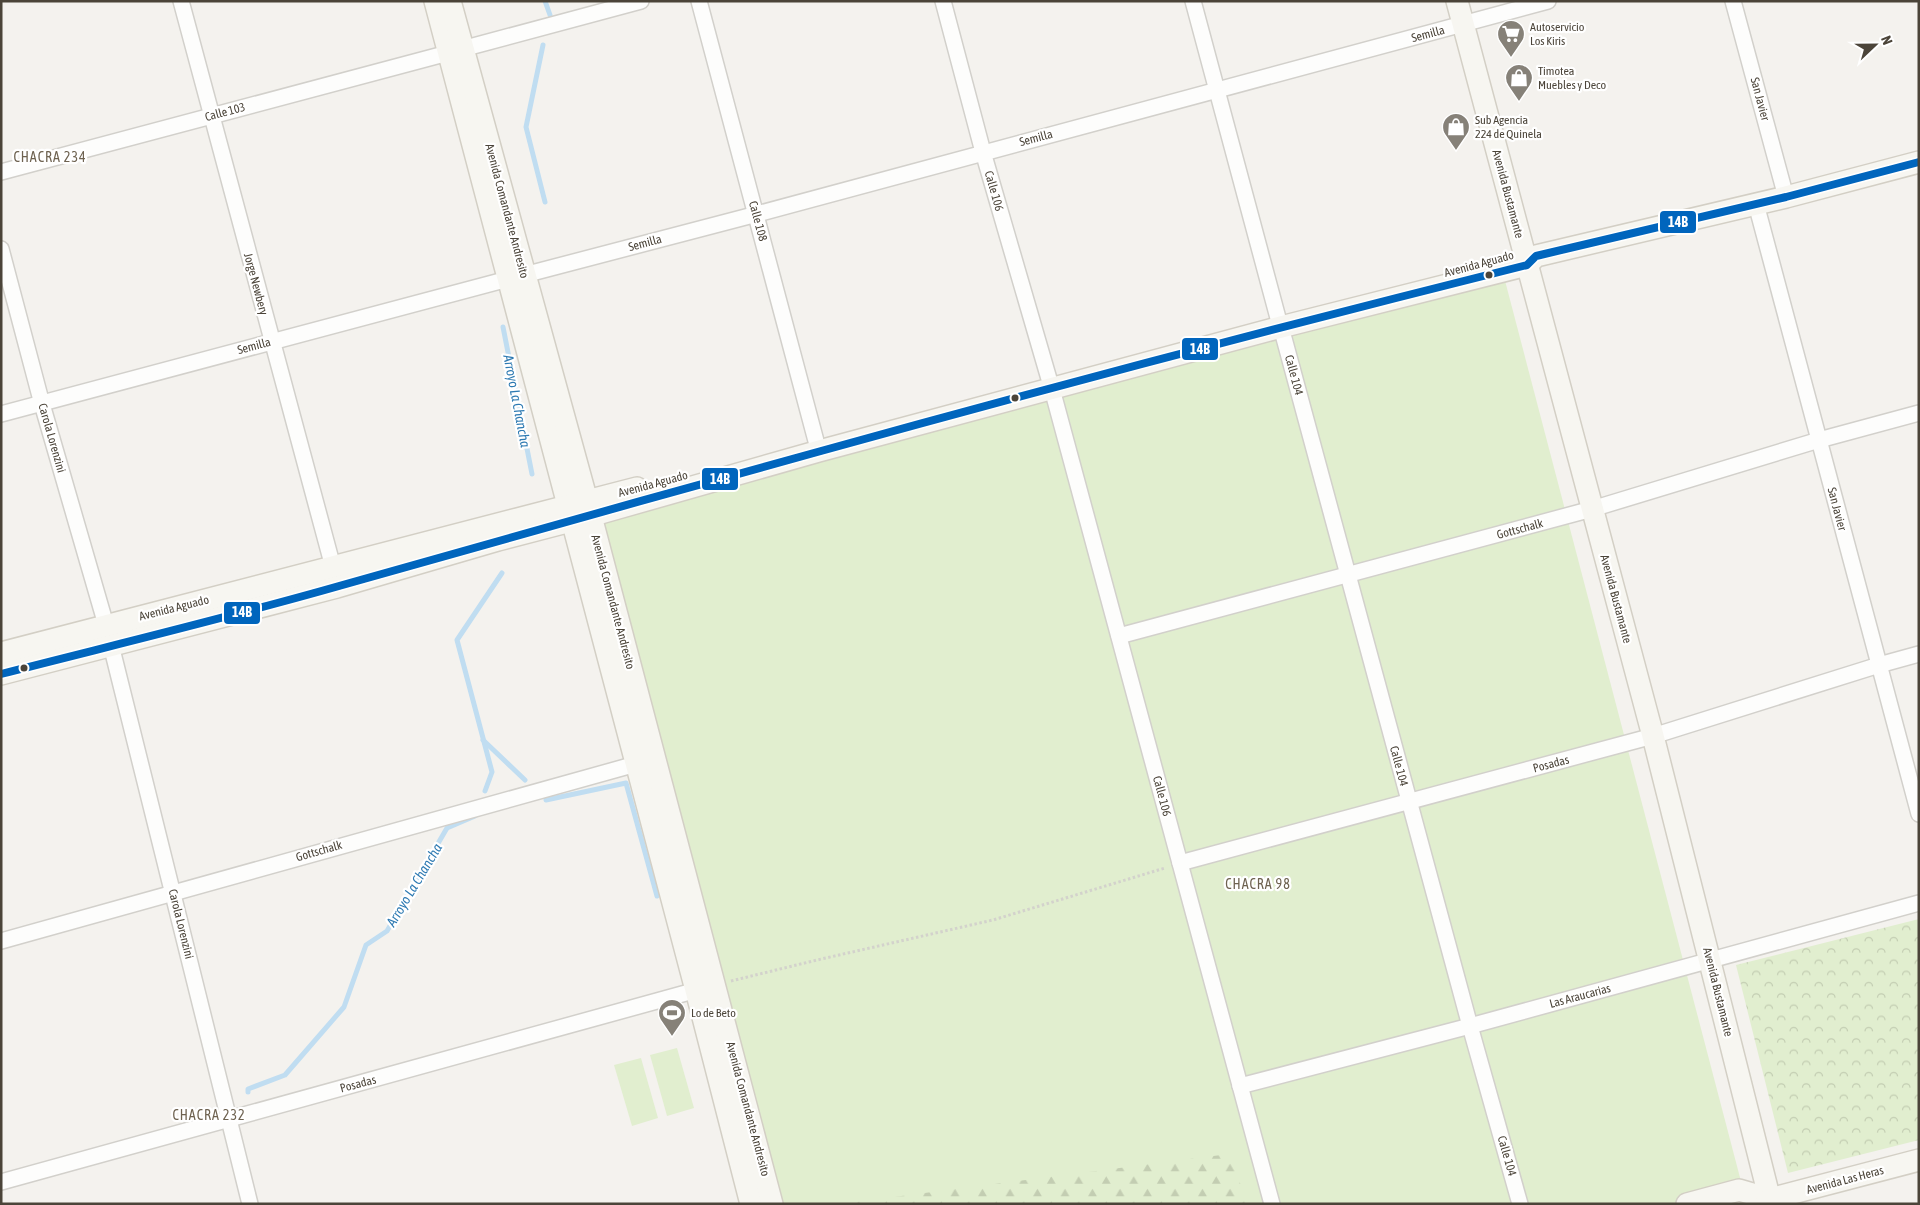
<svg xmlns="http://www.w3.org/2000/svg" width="1920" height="1205" font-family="'Asap Condensed',sans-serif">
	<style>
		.green { fill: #e1eecf }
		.forest { fill: url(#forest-firs) }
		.park { fill: url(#park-crowns) }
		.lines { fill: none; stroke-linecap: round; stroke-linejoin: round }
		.stream { stroke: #c0ddf1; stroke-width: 5 }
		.minor-casing { stroke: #d2d0cb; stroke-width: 18 }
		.secondary-casing { stroke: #d3cfc5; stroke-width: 24 }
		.path { stroke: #d3d2cc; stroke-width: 3; stroke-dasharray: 2.5 2.5; stroke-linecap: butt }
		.minor { stroke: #fdfdfc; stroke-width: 15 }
		.secondary { stroke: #f7f6f1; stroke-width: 21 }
		.bus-1-casing { stroke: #fff; stroke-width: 11 }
		.bus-1 { stroke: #0065bd; stroke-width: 8 }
		.bus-dot { fill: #4b4439; stroke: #fff; stroke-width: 2 }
		.labels { text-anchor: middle; stroke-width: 4.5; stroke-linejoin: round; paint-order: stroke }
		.poi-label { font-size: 12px; fill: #4b4439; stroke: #fff; text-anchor: start }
		.street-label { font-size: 12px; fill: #4b4439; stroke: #fff }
		.neighbourhood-label { font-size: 14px; letter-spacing: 1px; fill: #6e6250; stroke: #fff }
		.water-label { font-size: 14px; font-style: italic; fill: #2e7ab2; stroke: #fff }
		.line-badge { stroke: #fff; stroke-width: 2 }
		.badge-label { font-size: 14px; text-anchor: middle; font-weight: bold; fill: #fff }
	</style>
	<defs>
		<pattern id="forest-firs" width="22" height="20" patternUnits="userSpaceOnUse" patternTransform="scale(1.25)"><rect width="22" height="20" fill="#e1eecf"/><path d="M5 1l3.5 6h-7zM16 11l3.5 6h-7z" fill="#c3cdb2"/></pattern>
		<pattern id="park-crowns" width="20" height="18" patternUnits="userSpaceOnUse" patternTransform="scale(1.25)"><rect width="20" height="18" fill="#e1eecf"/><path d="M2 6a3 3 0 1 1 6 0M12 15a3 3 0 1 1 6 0" fill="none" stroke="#c3cdb2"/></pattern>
	</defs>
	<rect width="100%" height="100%" fill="#f4f2ee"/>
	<g class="green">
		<polygon points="1503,273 1743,1189 1688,1204 779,1204 598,515"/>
		<polygon points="677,1048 694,1108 667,1116 650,1055"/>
		<polygon points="641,1058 658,1118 632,1126 614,1065"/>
	</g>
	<polygon class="forest" points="1229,1154 1248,1204 839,1204"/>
	<polygon class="park" points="1919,919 1919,1140 1788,1173 1736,965"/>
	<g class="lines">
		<g class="stream">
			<polyline points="545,1 550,15"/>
			<polyline points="543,45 526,127 545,202"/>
			<polyline points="503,327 532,474"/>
			<polyline points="483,740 525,780"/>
			<polyline points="485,791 492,772 457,640 502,573"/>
			<polyline points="546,800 626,783 657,896"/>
			<polyline points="248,1092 248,1089 285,1075 344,1007 366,945 387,931 447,828 475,816"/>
		</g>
		<defs>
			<g id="minor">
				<polyline points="181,1 333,567"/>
				<polyline points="699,1 816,441"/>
				<polyline points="943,1 983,152 1049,379"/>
				<polyline points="1193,1 1278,318"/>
				<polyline points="1733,1 1786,197"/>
				<polyline points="462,49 641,1"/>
				<polyline points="1,172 448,53"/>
				<polyline points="1756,204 1919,814"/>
				<polyline points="1,249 42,404 106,625"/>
				<polyline points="524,275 757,214 1548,1"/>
				<polyline points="1281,327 1470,1026 1520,1204"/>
				<polyline points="1052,389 1272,1204"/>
				<polyline points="1,414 508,279"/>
				<polyline points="1119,636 1592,509 1819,440 1919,413"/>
				<polyline points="111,645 250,1204"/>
				<polyline points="1180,863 1653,736 1879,665 1919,654"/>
				<polyline points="1,941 636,764"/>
				<polyline points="1240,1086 1470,1026 1919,903"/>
				<polyline points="1,1182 704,988"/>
			</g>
			<g id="secondary">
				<polyline points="435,1 696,990 751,1204"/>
				<polyline points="450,1 587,501 772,1204"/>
				<polyline points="1457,1 1653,736 1771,1204"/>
				<polyline points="1,653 637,488"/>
				<polyline points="1,674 337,587 498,540 590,516 819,451 1281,327 1527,265 1536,256 1786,197 1919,162"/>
				<polyline points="1687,1204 1739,1190 1770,1199"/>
				<polyline points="1765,1204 1770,1199 1919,1160"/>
			</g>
		</defs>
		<use href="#minor" class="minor-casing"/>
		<use href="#secondary" class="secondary-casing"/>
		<polyline class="path" points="731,981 817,960 993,920 1165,868"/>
		<use href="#minor" class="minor"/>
		<use href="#secondary" class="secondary"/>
		<defs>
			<path id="bus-1" d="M1 674C114 645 227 618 339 586 500 541 660 495 821 451 1055 386 1291 324 1527 265L1536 256 1786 197 1919 162"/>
		</defs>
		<use href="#bus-1" class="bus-1-casing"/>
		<use href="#bus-1" class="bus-1"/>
	</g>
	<defs>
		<symbol id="supermarket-pin" viewBox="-11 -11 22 30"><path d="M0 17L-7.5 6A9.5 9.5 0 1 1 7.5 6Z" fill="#868178" stroke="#fff"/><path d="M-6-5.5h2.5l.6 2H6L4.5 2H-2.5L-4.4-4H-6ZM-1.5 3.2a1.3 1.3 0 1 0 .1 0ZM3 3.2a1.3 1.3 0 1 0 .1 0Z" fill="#fff"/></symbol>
		<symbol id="shop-pin" viewBox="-11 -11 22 30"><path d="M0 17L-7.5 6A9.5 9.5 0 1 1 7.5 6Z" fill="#868178" stroke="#fff"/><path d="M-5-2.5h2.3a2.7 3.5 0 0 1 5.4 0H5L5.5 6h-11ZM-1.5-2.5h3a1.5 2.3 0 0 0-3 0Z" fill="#fff"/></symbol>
		<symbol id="stadium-pin" viewBox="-11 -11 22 30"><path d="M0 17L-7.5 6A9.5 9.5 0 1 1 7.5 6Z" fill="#868178" stroke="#fff"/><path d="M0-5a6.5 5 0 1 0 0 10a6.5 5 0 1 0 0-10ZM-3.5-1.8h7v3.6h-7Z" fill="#fff"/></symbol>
	</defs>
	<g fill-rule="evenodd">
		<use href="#supermarket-pin" x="1495" y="18" width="32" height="43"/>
		<use href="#shop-pin" x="1503" y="62" width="32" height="43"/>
		<use href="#shop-pin" x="1440" y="111" width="32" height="43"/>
		<use href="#stadium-pin" x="656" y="997" width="32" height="43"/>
	</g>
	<g class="bus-dot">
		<circle cx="1489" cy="275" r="4.5"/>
		<circle cx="1015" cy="398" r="4.5"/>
		<circle cx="24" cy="668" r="4.5"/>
	</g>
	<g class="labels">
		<g class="poi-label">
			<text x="1530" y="31">Autoservicio<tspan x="1530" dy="14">Los Kiris</tspan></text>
			<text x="1538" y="75">Timotea<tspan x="1538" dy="14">Muebles y Deco</tspan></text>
			<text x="1475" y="124">Sub Agencia<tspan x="1475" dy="14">224 de Quinela</tspan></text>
			<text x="691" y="1017">Lo de Beto</text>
		</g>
		<g class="street-label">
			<text transform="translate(1428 34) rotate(-15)" y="4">Semilla</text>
			<text transform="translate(1760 99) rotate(75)" y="4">San Javier</text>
			<text transform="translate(225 112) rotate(-15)" y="4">Calle 103</text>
			<text transform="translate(1036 138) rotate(-15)" y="4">Semilla</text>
			<text transform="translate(994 191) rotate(74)" y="4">Calle 106</text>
			<text transform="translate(1508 194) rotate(75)" y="4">Avenida Bustamante</text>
			<text transform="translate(507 211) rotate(75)" y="4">Avenida Comandante Andresito</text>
			<text transform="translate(758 221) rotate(75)" y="4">Calle 108</text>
			<text transform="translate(645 243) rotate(-15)" y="4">Semilla</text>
			<text transform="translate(1479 264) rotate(-15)" y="4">Avenida Aguado</text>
			<text transform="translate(256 284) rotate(75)" y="4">Jorge Newbery</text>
			<text transform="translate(254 346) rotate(-15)" y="4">Semilla</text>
			<text transform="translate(1294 375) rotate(75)" y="4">Calle 104</text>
			<text transform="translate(52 438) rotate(74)" y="4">Carola Lorenzini</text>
			<text transform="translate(653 484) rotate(-15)" y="4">Avenida Aguado</text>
			<text transform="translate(1837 509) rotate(75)" y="4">San Javier</text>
			<text transform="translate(1520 529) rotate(-15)" y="4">Gottschalk</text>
			<text transform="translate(1616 599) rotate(75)" y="4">Avenida Bustamante</text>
			<text transform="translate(613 602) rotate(75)" y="4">Avenida Comandante Andresito</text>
			<text transform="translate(174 608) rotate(-14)" y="4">Avenida Aguado</text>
			<text transform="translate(1551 764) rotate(-15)" y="4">Posadas</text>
			<text transform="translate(1399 766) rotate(75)" y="4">Calle 104</text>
			<text transform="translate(1162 796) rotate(75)" y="4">Calle 106</text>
			<text transform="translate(319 851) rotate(-16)" y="4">Gottschalk</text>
			<text transform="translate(181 924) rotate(76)" y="4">Carola Lorenzini</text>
			<text transform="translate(1718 992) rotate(76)" y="4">Avenida Bustamante</text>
			<text transform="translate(1580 996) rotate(-15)" y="4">Las Araucarias</text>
			<text transform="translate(358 1084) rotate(-15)" y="4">Posadas</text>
			<text transform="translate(748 1109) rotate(75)" y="4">Avenida Comandante Andresito</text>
			<text transform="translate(1507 1156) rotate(74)" y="4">Calle 104</text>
			<text transform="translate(1845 1180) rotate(-15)" y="4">Avenida Las Heras</text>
		</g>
		<g class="neighbourhood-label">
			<text x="50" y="162">CHACRA 234</text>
			<text x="1258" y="889">CHACRA 98</text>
			<text x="209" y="1120">CHACRA 232</text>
		</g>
		<g class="water-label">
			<text transform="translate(517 401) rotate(79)" y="5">Arroyo La Chancha</text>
			<text transform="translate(414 885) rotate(-59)" y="5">Arroyo La Chancha</text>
		</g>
	</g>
	<g class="line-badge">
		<rect x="1659" y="210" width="38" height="24" rx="5" fill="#0065bd"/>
		<rect x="1181" y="337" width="38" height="24" rx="5" fill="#0065bd"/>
		<rect x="701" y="467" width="38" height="24" rx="5" fill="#0065bd"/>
		<rect x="223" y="601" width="38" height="24" rx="5" fill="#0065bd"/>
	</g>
	<g class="badge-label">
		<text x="1678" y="227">14B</text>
		<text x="1200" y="354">14B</text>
		<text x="720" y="484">14B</text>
		<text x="242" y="617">14B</text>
	</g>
	<rect width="1920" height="1205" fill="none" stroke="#4b4439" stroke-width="5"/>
	<g transform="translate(1875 45) rotate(68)" stroke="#ffffff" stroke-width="4" paint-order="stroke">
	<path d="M0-4L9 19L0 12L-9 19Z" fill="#4b4439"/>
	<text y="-8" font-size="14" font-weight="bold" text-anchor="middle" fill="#4b4439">N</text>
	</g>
</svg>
